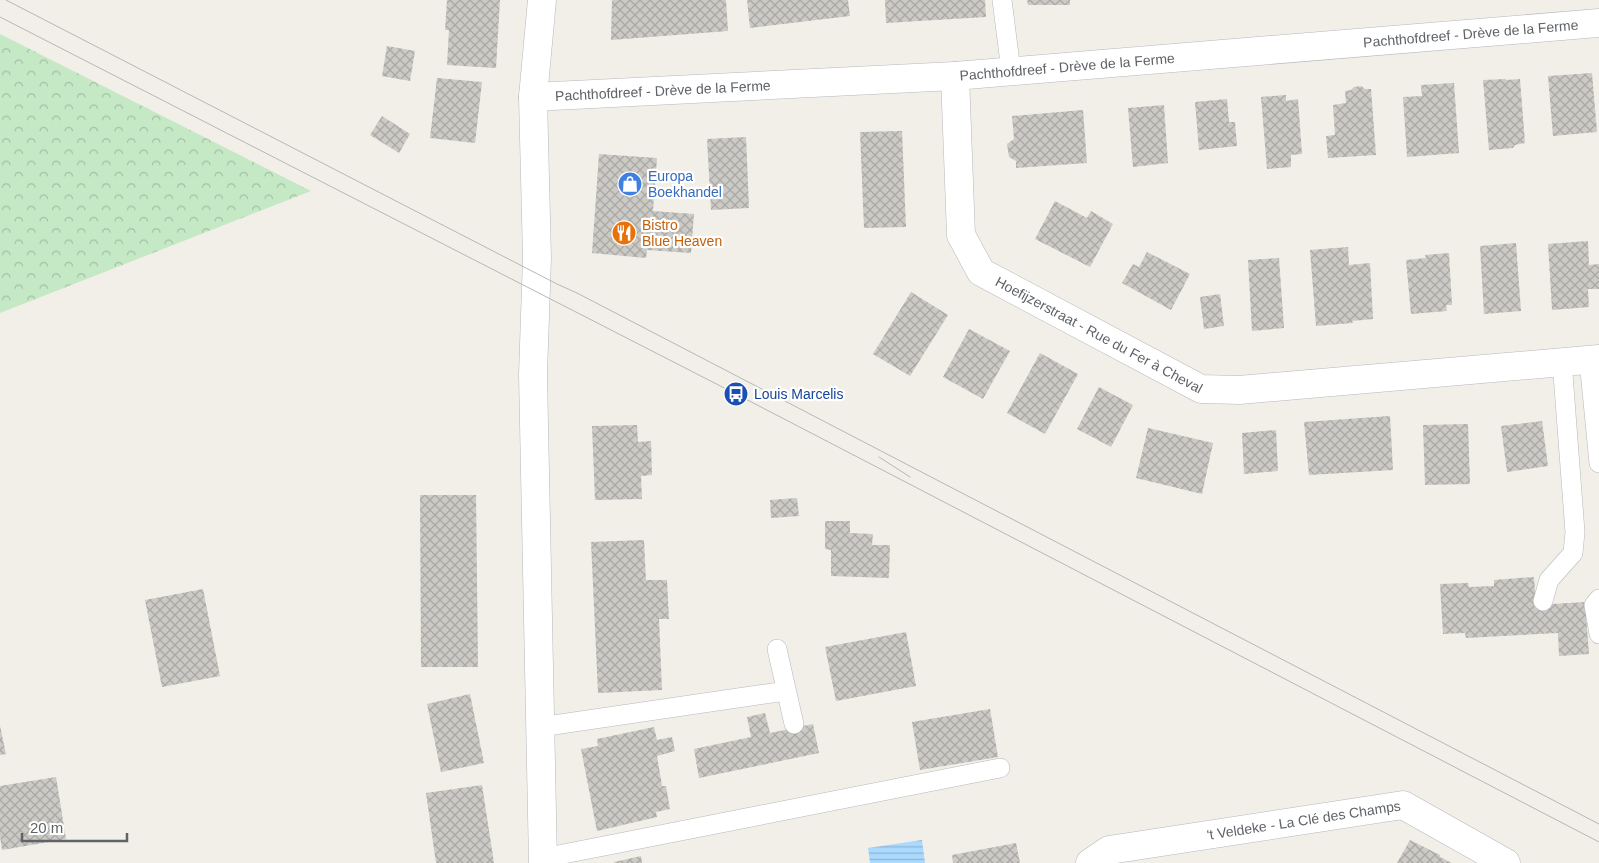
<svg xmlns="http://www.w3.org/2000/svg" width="1599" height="863" font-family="Helvetica,sans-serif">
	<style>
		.forest { fill: url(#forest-crowns) }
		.water { fill: url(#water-rules) }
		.building { fill: url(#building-cross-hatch) }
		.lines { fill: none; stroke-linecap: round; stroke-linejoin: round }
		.service-casing { stroke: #b5b8bc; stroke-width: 20 }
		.minor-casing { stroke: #b5b8bc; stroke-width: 29 }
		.service { stroke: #fff; stroke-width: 19 }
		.minor { stroke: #fff; stroke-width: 28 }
		.tram { stroke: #b6b7b8; stroke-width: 1 }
		.labels { text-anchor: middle; stroke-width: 4.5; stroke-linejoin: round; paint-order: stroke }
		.street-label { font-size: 14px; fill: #5f6368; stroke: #fff }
		.shop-label { font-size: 14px; fill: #366cbe; stroke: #fff; text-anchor: start }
		.food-label { font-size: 14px; fill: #c56008; stroke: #fff; text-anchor: start }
		.transit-label { font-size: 14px; fill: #164399; stroke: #fff; text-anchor: start }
	</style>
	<defs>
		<pattern id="forest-crowns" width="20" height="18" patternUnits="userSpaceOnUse" patternTransform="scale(1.25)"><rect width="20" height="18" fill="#c5e8c5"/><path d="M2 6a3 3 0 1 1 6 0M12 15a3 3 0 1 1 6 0" fill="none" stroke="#a3c0a4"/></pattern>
		<pattern id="water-rules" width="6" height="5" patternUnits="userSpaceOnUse" patternTransform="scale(1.25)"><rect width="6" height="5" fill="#aadaff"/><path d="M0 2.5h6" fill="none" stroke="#8eb4d2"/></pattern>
		<pattern id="building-cross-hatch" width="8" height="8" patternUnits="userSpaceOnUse" patternTransform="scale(1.25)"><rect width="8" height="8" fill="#cccac5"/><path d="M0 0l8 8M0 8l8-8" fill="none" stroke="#a9a8a4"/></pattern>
	</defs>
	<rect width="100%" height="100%" fill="#f1efe8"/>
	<polygon class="forest" points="0,34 311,191 0,313"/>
	<polygon class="water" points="922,840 925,863 870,863 868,848"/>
	<g class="building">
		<polygon points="447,0 500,0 496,68 447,65 449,30 445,30"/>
		<polygon points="612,0 726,0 728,31 611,40"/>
		<polygon points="747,0 848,0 850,16 750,28"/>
		<polygon points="885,0 985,0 986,17 886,23"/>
		<polygon points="1027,0 1070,0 1070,5 1028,5"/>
		<polygon points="387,46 415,51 410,81 382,76"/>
		<polygon points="1592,73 1597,132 1553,136 1548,76"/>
		<polygon points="437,78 482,82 475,143 430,138"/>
		<polygon points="1506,79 1506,80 1520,79 1525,143 1515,145 1513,148 1489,150 1483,80"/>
		<polygon points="1454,83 1459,153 1407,157 1403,97 1422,96 1421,85"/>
		<polygon points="1361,86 1365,89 1371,89 1376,155 1328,158 1326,136 1335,135 1333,105 1346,103 1345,91 1351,90 1354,87"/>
		<polygon points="1286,95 1286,101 1298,99 1302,154 1291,155 1291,167 1267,169 1261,97"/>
		<polygon points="1227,99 1229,122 1235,122 1237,146 1199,150 1195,102"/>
		<polygon points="1164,105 1168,163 1133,167 1128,108"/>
		<polygon points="1083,110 1087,163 1016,168 1016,161 1009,157 1007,144 1014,139 1012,116"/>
		<polygon points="382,116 410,134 399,153 370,135"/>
		<polygon points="902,131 906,227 864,228 860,132"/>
		<polygon points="746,137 749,208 711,210 707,139"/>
		<polygon points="599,154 657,158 653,211 694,214 691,253 647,250 646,258 592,253"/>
		<polygon points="1055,201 1087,218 1091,211 1113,224 1090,267 1035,239"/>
		<polygon points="1588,241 1589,265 1599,264 1599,289 1588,289 1589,307 1552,310 1548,244"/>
		<polygon points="1516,243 1521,311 1484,314 1480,246"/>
		<polygon points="1348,247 1349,265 1370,263 1373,319 1352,321 1353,323 1316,326 1310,250"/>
		<polygon points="1147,252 1190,274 1171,310 1122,283 1133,264 1139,267"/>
		<polygon points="1449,253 1452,305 1446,305 1447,311 1411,314 1406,260 1426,258 1425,255"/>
		<polygon points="1279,258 1284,328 1252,331 1248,260"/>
		<polygon points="911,292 948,315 910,376 873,354"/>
		<polygon points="1220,294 1224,326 1204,329 1200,297"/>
		<polygon points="969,329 1010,351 983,399 943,377"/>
		<polygon points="1040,353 1078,374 1045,434 1007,413"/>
		<polygon points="1099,387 1133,405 1111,447 1077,429"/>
		<polygon points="1390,416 1393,470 1309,475 1304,422"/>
		<polygon points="1542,421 1548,466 1507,472 1501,426"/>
		<polygon points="1468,424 1470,484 1425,485 1423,425"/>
		<polygon points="637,425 638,442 651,441 652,475 641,476 642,499 595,500 592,426"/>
		<polygon points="1148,428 1213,443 1202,494 1136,478"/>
		<polygon points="1276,430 1278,471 1244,474 1242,433"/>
		<polygon points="420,495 476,495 478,667 421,667"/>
		<polygon points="797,498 799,516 771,518 770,500"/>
		<polygon points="825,521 850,521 850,533 873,534 872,545 890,545 889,578 831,576 831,550 825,549"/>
		<polygon points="644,540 646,580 667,580 669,619 659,619 662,690 598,693 591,542"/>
		<polygon points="1534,577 1536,605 1585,602 1589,654 1559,656 1558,633 1466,638 1465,633 1443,634 1440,584 1468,583 1469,587 1494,586 1494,580"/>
		<polygon points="203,589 220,676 162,687 145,600"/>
		<polygon points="906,632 916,686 836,701 825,647"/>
		<polygon points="470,694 484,763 441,772 427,704"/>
		<polygon points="990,709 998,757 920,770 912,722"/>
		<polygon points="765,713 770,733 813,724 819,753 699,778 694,749 751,737 747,717"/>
		<polygon points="0,726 6,754 0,755"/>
		<polygon points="654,727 657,740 672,737 675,751 657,756 662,786 666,786 670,809 656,812 657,817 597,831 581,749 598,746 597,739"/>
		<polygon points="56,777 66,839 2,850 0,836 0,786"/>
		<polygon points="482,785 494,863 436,863 426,793"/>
		<polygon points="1410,840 1440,855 1440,857 1452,863 1397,863"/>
		<polygon points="1016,843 1020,863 953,863 952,855"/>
		<polygon points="641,856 642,863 614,863 614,862"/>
	</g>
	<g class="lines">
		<defs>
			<g id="service">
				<polyline points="1002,0 1011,71"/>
				<polyline points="1589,360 1599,463"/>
				<polyline points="1599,599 1594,605 1599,634"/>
				<polyline points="1543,601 1549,580 1573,553 1575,532 1562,361"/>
				<polyline points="777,649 794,724"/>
				<polyline points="540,727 786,691"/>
				<polyline points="543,858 1000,768"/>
			</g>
			<g id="minor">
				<polyline points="542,0 533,97 537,258 533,374 543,863"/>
				<path id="s1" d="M955 76 961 235 981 272 1201 389 1239 390 1599 359"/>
				<path id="s2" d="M533 97 955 76 1599 23"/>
				<path id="s3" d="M1090 863 1109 850 1403 805 1506 863"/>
			</g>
		</defs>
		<use href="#service" class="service-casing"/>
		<use href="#minor" class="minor-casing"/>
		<use href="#service" class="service"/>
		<use href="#minor" class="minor"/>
		<g class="tram">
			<polyline points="6,0 557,284 577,293 1599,824"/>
			<polyline points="0,17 736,394 1599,842"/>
			<polyline points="879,457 910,477"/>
		</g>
	</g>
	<defs>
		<symbol id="shop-disc" viewBox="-11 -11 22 22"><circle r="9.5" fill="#3f7fe0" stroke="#fff"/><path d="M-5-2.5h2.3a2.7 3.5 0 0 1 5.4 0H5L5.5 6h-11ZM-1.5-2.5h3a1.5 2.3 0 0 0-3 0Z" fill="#fff"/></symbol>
		<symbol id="restaurant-disc" viewBox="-11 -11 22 22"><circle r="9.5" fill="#e8710a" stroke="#fff"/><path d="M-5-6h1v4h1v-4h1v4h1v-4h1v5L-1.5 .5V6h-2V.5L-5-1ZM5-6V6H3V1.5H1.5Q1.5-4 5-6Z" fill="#fff"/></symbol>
		<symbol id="bus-disc" viewBox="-11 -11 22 22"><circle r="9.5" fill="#1a4fb4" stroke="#fff"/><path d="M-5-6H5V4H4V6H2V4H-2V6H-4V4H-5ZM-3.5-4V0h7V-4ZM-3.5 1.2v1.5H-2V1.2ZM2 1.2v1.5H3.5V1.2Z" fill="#fff"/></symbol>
	</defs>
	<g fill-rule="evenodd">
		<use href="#shop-disc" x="616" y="170" width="28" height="28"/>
		<use href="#restaurant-disc" x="610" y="219" width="28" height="28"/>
		<use href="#bus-disc" x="722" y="380" width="28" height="28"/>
	</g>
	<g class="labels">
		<g class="street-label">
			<text dy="5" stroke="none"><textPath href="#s2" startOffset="940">Pachthofdreef - Drève de la Ferme</textPath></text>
			<text dy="5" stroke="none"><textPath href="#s2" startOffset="535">Pachthofdreef - Drève de la Ferme</textPath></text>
			<text dy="5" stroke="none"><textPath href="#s2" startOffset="130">Pachthofdreef - Drève de la Ferme</textPath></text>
			<text dy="5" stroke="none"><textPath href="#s1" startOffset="335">Hoefijzerstraat - Rue du Fer à Cheval</textPath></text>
			<text dy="5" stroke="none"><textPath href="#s3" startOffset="220">'t Veldeke - La Clé des Champs</textPath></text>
		</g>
		<g class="shop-label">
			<text x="648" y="181">Europa<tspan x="648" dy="16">Boekhandel</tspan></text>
		</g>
		<g class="food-label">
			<text x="642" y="230">Bistro<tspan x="642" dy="16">Blue Heaven</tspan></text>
		</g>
		<g class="transit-label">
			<text x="754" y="399">Louis Marcelis</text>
		</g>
	</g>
	<path d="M22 833v8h105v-8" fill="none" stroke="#5f6368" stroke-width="2.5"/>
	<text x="30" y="833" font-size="15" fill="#5f6368" stroke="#ffffff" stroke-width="4" paint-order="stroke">20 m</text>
</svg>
